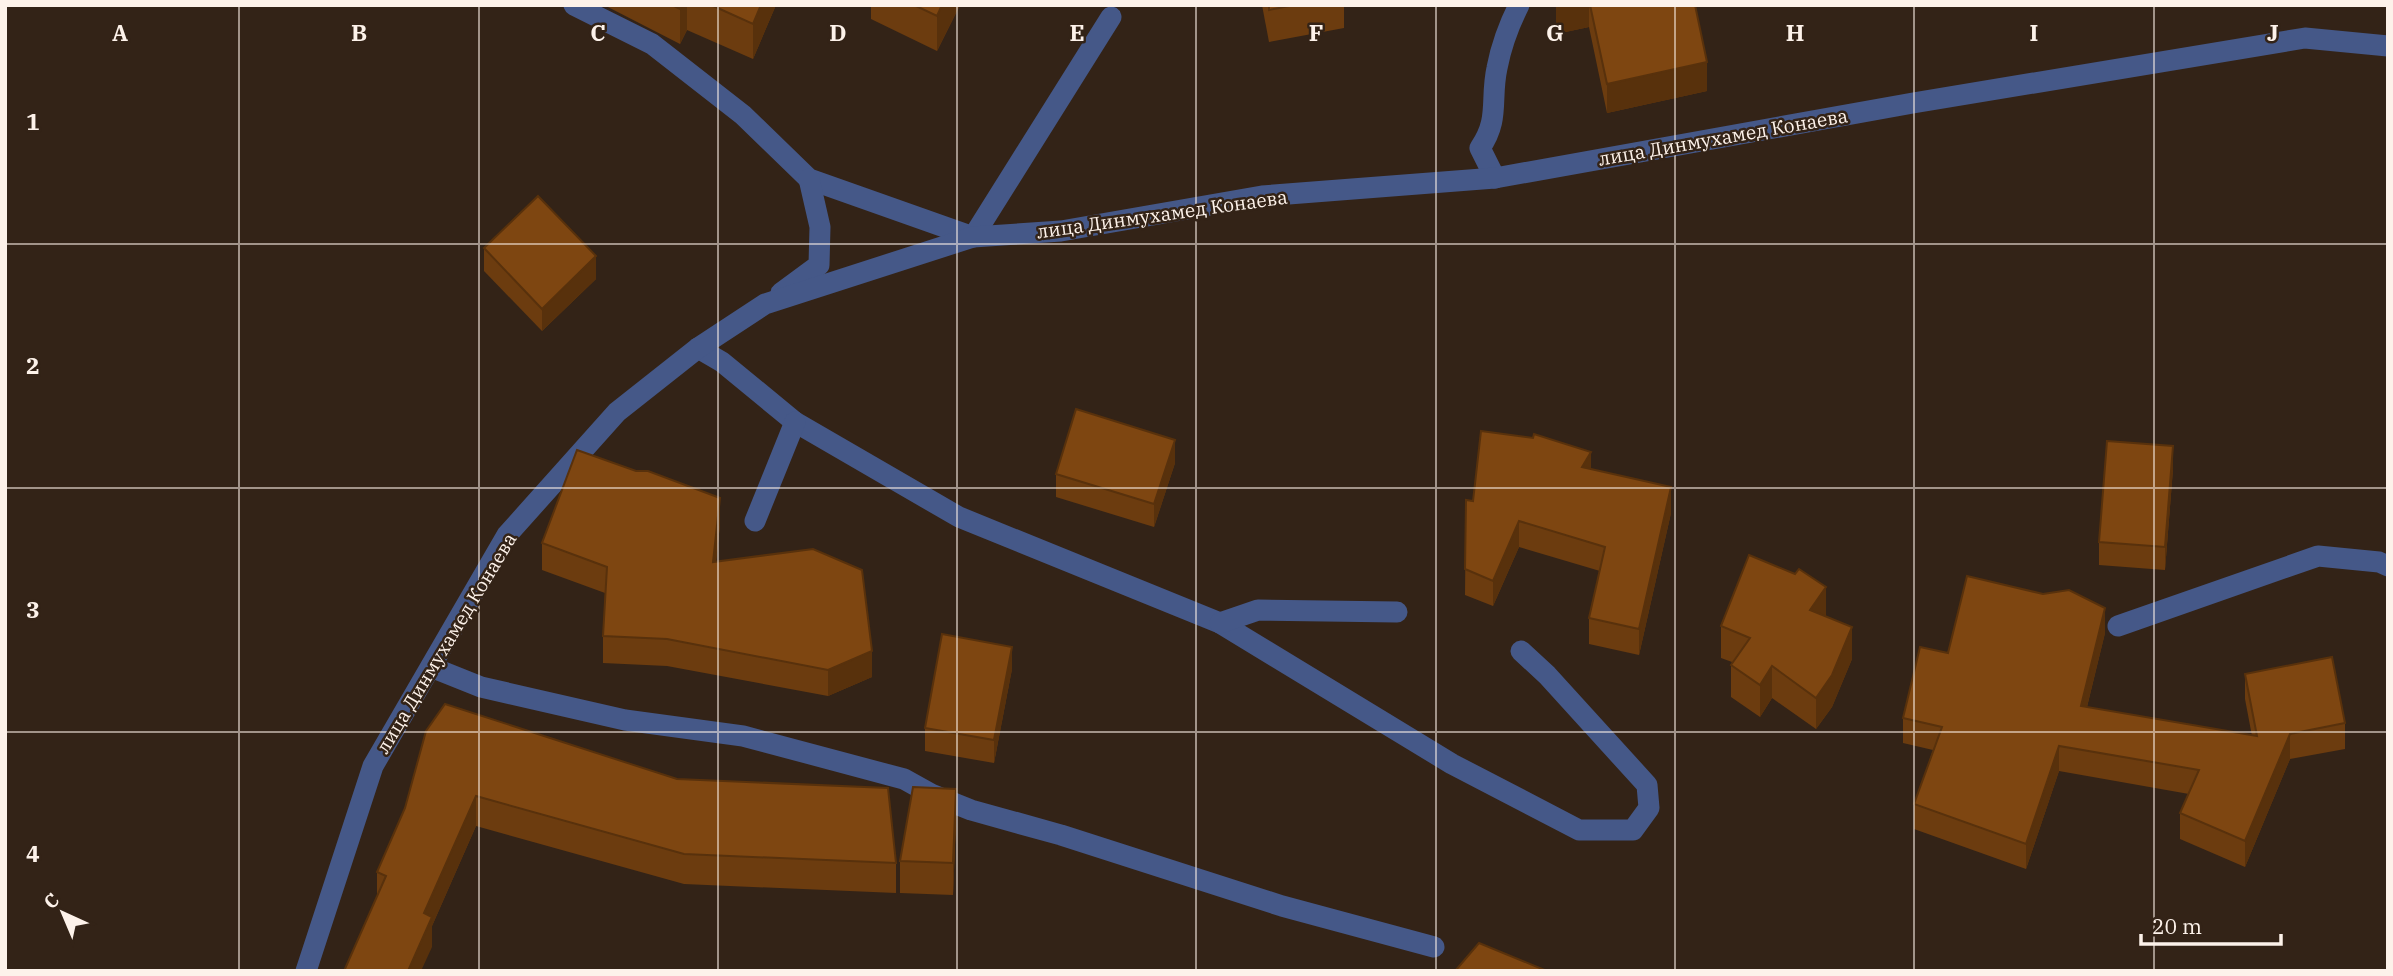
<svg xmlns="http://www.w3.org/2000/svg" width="2393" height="976" font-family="'IBM Plex Serif',serif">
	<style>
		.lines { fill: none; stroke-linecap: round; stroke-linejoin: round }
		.minor { stroke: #455888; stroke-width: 21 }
		.wall { fill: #6c3c0f }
		.shaded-wall { fill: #58310c }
		.building { fill: #7e4611; stroke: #58310c; stroke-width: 2 }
		.grid { fill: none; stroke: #fdf2ea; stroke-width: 2; stroke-opacity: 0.55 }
		.labels { text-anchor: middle; stroke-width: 5; stroke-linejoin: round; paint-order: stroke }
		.street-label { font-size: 19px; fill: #fdf2ea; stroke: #332317 }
		.grid-label { font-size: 23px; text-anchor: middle; font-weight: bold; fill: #fdf2ea; stroke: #332317; stroke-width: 5; stroke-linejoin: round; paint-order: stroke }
	</style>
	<rect width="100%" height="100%" fill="#332317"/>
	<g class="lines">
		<g class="minor">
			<polyline points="574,5 652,44 743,115 809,179 973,237 1111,17"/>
			<path d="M1495 178 1480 148C1500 119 1490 100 1497 68 1501 47 1509 25 1519 5"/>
			<polyline points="781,293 819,265 820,227 809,179"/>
			<polyline points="698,348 722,362 795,422 959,517 1220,623 1452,764 1579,830 1633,830 1649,808 1647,785 1547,675 1521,651"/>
			<polyline points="755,521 795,422"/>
			<polyline points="1220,623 1258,610 1397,612"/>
			<polyline points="2118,626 2318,556 2379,562 2388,566"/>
			<polyline points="431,667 481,687 625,720 743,736 904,779 931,794 971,810 1061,835 1282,906 1434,947"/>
			<polyline points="306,971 373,766 507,535 617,412 698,348 765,304 973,237 1061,231 1262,196 1495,178 1913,103 2305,38 2388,46"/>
		</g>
	</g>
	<g class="wall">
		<polygon points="604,5 776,5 753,59 687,30 680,44"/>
		<polygon points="871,5 960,5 937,51 871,19"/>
		<polygon points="1262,5 1344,5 1344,28 1269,42"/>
		<polygon points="1556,5 1695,5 1707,91 1607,113 1589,27 1556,34"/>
		<polygon points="484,248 596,279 542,331 484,271"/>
		<polygon points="1175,463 1154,527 1056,497 1056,474"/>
		<polygon points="1591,469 1671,513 1639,655 1589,644 1589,618 1600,571 1519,547 1493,606 1465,595 1466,500 1473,501"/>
		<polygon points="2173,469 2165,570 2099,565 2099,542"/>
		<polygon points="720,525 716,562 872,677 828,696 667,666 603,663 603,636 605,593 542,570 542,543"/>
		<polygon points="1826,617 1852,659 1832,707 1816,729 1772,698 1760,717 1731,697 1731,665 1732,662 1721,658 1721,626"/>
		<polygon points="2105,633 2087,707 2252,736 2245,699 2245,674 2345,723 2345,749 2290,759 2245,867 2180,839 2180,813 2189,794 2059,771 2026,869 1914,829 1914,804 1933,750 1903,743 1903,718"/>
		<polygon points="1012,669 994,763 925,751 925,728"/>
		<polygon points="426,731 896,863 896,893 684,884 476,826 432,926 432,947 377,898 377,872 405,808"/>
		<polygon points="956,821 953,895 900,893 900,861"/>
	</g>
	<g class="shaded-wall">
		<polygon points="682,5 687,5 687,30 680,44 680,9"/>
		<polygon points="761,5 776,5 753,59 753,24"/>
		<polygon points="942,5 960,5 937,51 937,16"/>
		<polygon points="1556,5 1589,5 1589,27 1556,34"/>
		<polygon points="1707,62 1707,91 1607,113 1607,84"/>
		<polygon points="596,256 596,279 542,331 542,309"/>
		<polygon points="1175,440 1175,463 1154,527 1154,504"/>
		<polygon points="2173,446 2173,469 2165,570 2165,547"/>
		<polygon points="1591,452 1591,477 1582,467"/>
		<polygon points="1671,487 1671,513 1639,655 1639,629"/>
		<polygon points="720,498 720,525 713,589 713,562"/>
		<polygon points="1519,521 1519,547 1493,606 1493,581"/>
		<polygon points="1826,587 1826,619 1810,610"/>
		<polygon points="2105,608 2105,633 2081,731 2081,706"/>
		<polygon points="1852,627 1852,659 1832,707 1816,729 1816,698"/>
		<polygon points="1012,647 1012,669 994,763 994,740"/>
		<polygon points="872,651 872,677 828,696 828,670"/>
		<polygon points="1772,666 1772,698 1760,717 1760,685"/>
		<polygon points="2290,734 2290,759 2245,867 2245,841"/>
		<polygon points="2059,746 2059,771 2026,869 2026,844"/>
		<polygon points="956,789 956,821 953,895 953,863"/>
		<polygon points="476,796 476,826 432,926 432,947 421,971 408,971 424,913"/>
	</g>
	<g class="building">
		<polygon points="672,5 682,5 680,9"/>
		<polygon points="711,5 761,5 753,24"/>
		<polygon points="914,5 942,5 937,16"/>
		<polygon points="1269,5 1294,5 1269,10"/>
		<polygon points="1590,5 1695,5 1707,62 1607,84"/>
		<polygon points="538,196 596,256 542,309 484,248"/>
		<polygon points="1076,409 1175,440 1154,504 1056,474"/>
		<polygon points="1481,431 1533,438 1534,434 1591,452 1582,467 1671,487 1639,629 1589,618 1605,547 1519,521 1493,581 1465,569 1466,500 1473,501"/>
		<polygon points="2107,441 2173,446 2165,547 2099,542"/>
		<polygon points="577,450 636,471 648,471 720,498 713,562 813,549 862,570 872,651 828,670 667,639 603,636 607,567 542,543"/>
		<polygon points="1749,555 1795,574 1799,569 1826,587 1810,610 1852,627 1832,675 1816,698 1772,666 1760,685 1731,665 1750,638 1721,626"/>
		<polygon points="1967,576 2043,594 2069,590 2105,608 2081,706 2257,736 2245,674 2332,657 2345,723 2290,734 2245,841 2180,813 2199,770 2059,746 2026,844 1914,804 1942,727 1903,718 1920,647 1948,653"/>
		<polygon points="942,634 1012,647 994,740 925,728"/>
		<polygon points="445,704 677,779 888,788 896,863 684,854 476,796 424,913 432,917 408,971 344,971 386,876 377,872 405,808 426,731"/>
		<polygon points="913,787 956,789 953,863 900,861"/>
		<polygon points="1479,943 1547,971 1455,971"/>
	</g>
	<path class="grid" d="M239 5V971M479 5V971M718 5V971M957 5V971M1196 5V971M1436 5V971M1675 5V971M1914 5V971M2154 5V971M5 244H2388M5 488H2388M5 732H2388"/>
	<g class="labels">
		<g class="street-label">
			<text transform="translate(1723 137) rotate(-10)" y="7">лица Динмухамед Конаева</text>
			<text transform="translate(1162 214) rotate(-8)" y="7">лица Динмухамед Конаева</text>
			<text transform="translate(446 643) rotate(-59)" y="7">лица Динмухамед Конаева</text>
		</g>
	</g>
	<g class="grid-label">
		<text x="120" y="41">A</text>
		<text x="359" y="41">B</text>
		<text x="598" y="41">C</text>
		<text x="838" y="41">D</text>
		<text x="1077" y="41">E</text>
		<text x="1316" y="41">F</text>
		<text x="1555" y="41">G</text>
		<text x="1795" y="41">H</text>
		<text x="2034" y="41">I</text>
		<text x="2273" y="41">J</text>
		<text x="33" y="130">1</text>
		<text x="33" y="374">2</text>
		<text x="33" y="618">3</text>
		<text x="33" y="862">4</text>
	</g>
	<rect width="2393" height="976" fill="none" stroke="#fdf2ea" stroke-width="14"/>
	<g transform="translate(63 913) rotate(316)" stroke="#332317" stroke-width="5" paint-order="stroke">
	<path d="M0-5L12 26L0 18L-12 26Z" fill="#fdf2ea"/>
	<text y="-10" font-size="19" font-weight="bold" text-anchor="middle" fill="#fdf2ea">С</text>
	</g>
	<path d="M2141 934v10h140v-10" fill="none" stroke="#fdf2ea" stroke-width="3.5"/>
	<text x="2152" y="934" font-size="21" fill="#fdf2ea" stroke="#332317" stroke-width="5" paint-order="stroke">20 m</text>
</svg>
